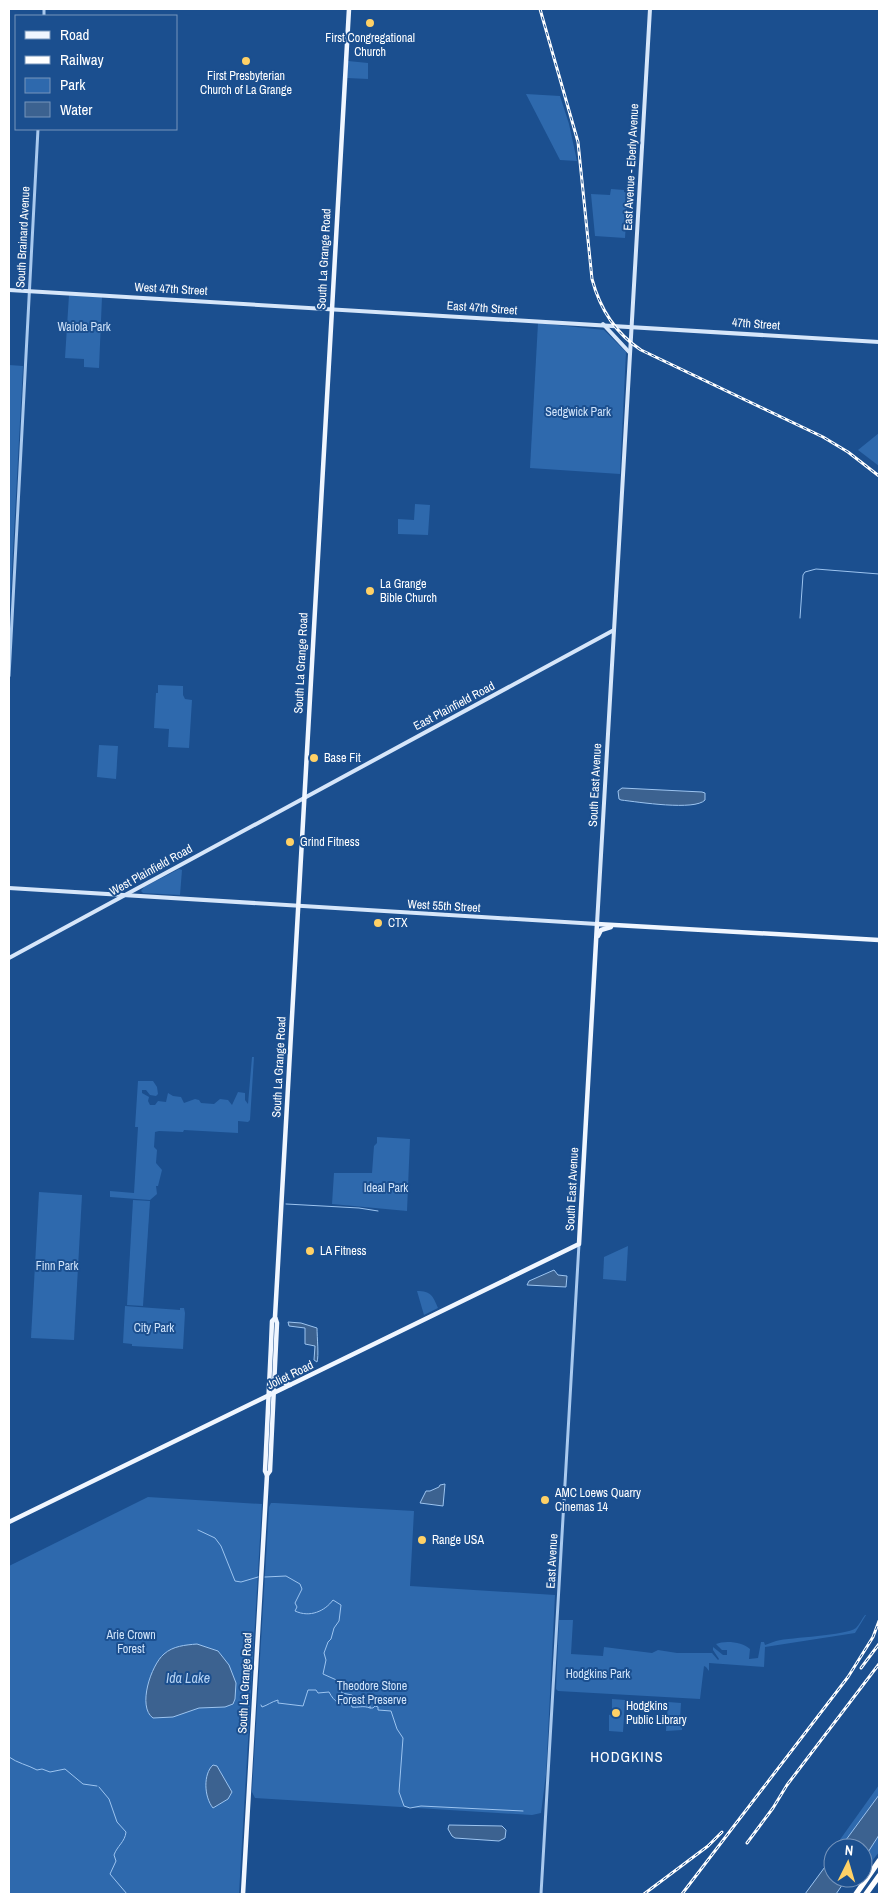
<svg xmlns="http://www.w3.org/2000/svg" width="888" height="1903" font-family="'Archivo Narrow',sans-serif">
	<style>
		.green { fill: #2e69ad }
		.water { fill: #3c6290; stroke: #9cc4f0 }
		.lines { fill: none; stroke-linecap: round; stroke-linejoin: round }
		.stream { stroke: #9cc4f0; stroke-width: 1 }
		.tertiary { stroke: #a9c9ee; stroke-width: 3 }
		.secondary { stroke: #d6e6fa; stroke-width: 4 }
		.primary { stroke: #f0f6ff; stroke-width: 4.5 }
		.motorway { stroke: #fff; stroke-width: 5.5 }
		.rail-casing { stroke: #fff; stroke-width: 3 }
		.rail { stroke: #1b4f8f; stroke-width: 1; stroke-dasharray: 4; stroke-linecap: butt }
		.poi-dot { fill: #ffd166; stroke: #1b4f8f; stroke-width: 2 }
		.labels { text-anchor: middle; stroke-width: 4; stroke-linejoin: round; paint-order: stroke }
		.poi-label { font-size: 12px; fill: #fff; stroke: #1b4f8f; text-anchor: start }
		.street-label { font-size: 12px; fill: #fff; stroke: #1b4f8f }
		.park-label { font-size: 12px; fill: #cfe3fa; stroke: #1b4f8f }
		.water-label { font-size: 14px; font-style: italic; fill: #b5d3f5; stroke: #1b4f8f }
		.quarter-label { font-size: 15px; letter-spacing: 1px; fill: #fff; stroke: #1b4f8f }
	</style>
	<rect width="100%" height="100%" fill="#1b4f8f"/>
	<g class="green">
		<polygon points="348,61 368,63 368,79 347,78"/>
		<polygon points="526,94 560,96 569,124 577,161 560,160"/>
		<polygon points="611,189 624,190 624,192 628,193 625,238 595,236 591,194 610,195"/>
		<polygon points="69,295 102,297 99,368 84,367 84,359 65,358"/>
		<polygon points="538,323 604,330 626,352 620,474 530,468"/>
		<polygon points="9,365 23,366 9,625"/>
		<polygon points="879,433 879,466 858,450"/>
		<polygon points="415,504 430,505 428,535 398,534 398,519 414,520"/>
		<polygon points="158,685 183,686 183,695 185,699 192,700 189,748 168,747 169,729 154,728 156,693 158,693"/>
		<polygon points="99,745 118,746 116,779 97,777"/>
		<polygon points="179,869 182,870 180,895 143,893 141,891 144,887"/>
		<polygon points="252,1057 254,1057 250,1120 248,1122 238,1121 238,1133 184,1130 183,1132 159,1131 155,1132 154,1147 157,1150 156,1163 162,1170 158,1186 156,1186 157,1194 150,1200 110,1197 110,1191 134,1193 138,1127 135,1127 138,1081 153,1081 157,1087 158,1094 156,1096 150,1095 146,1090 142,1090 142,1093 149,1097 148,1101 150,1105 155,1105 158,1101 166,1102 168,1093 173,1096 181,1097 184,1103 195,1099 199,1100 201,1103 214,1104 220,1099 228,1100 232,1105 238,1092 245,1093 245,1100 248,1104"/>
		<polygon points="377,1137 410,1139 407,1211 332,1204 334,1173 372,1173 374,1146 377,1143"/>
		<polygon points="39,1192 82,1195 74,1340 31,1338"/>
		<polygon points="133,1200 150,1201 143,1306 127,1305"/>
		<polygon points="628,1246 626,1281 603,1279 604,1257"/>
		<path d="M417 1291C431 1291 433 1296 438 1308L424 1315Z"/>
		<polygon points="125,1306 180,1310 180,1308 184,1308 185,1313 183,1349 132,1346 132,1344 123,1343"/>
		<polygon points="148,1497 262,1504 239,1894 9,1894 9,1566"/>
		<polygon points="275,1503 414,1511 410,1586 555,1595 546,1774 541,1813 532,1815 255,1798 252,1792 269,1507 271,1503"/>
		<path d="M865 1615H866L855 1633 765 1647 764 1667 709 1663V1671L706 1667 704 1666 700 1699 558 1691 556 1689 559 1620H573L571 1654 603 1656 604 1647 652 1653 658 1650 677 1653H712L718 1660 719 1659 713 1650V1647L723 1655H727V1650H722L716 1644C725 1640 743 1642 750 1649L749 1659 758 1658 761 1642H764L765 1645C769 1644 772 1642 776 1641 792 1637 845 1636 856 1628 859 1625 862 1619 865 1615Z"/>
		<polygon points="612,1699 625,1700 623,1732 609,1731 609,1715 612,1714"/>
		<polygon points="668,1702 681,1703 680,1718 683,1719 682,1730 666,1731"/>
		<polygon points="879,1785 879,1795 840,1848 834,1848"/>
		<polygon points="879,1835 879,1852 863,1873 863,1860"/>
	</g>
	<g class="water">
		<path d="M622 788 702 792 705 793V800C695 811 638 802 621 800L619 799 618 791Z"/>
		<polygon points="554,1270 558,1275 567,1276 566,1287 527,1285 529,1281"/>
		<path d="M288 1322 301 1323 317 1328C317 1337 319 1356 317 1362L314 1360 315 1346 305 1344V1328L289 1326Z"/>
		<polygon points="445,1484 443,1506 420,1503 426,1491 430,1491 439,1487 440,1485"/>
		<path d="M197 1644 218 1651 229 1665 236 1683 235 1699 233 1704 225 1707 199 1708 173 1717 153 1718C137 1707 151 1665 164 1654 173 1646 185 1645 197 1644Z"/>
		<path d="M213 1765 217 1766 232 1792 228 1799 213 1808C204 1797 203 1774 213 1765Z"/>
		<polygon points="879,1795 879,1835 863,1860 863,1848 840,1848"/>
		<polygon points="449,1825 502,1826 506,1830 505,1838 499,1841 455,1838 452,1836 448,1829"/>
		<polygon points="833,1856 833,1878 847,1878 836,1894 805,1894"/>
	</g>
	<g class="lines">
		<g class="stream">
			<polyline points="800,618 803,575 805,572 816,569 879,574"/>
			<polyline points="286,1204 359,1208 378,1211"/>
			<polyline points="198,1530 215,1538 221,1546 235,1581 241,1582 258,1577"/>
			<path d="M265 1577 286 1576 300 1584 302 1589 295 1603 297 1607 295 1611C310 1618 325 1611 333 1600L341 1605 339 1621 334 1628 331 1639 328 1642 324 1653 326 1660 323 1674 341 1682 340 1687 342 1693 352 1695 354 1701 370 1705V1708H373L375 1706 378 1707V1710L391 1711 397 1729 403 1738 399 1792 404 1806 410 1808 421 1806 523 1811"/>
			<path d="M261 1705 262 1707C268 1705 271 1702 278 1700V1703L303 1706 308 1690H316L318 1693 329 1692C335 1703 339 1704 351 1705L352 1707C358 1708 363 1705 370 1708"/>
			<path d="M9 1757C17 1763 28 1765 37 1770L42 1769 50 1772 65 1769 83 1784 97 1786"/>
			<path d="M99 1787 109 1799 117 1822 126 1832C125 1842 117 1846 114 1855L116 1861 110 1874 127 1894"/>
		</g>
		<g class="tertiary">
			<polyline points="44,16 44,9"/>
			<polyline points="9,676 38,129"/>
			<polyline points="541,1894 579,1244"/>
		</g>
		<g class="secondary">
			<polyline points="9,290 879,342"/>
			<polyline points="603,324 630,353"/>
			<polyline points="9,888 597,924 650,9"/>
			<polyline points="9,958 614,630"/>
		</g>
		<g class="primary">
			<polyline points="598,936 601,930 611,927"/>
			<polyline points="275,1379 290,1385"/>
			<polyline points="267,1475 270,1471 277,1323 275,1317 349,9"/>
			<polyline points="9,1522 579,1244 597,924 879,940"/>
			<polyline points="243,1894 267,1475 265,1471 271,1345 272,1321 275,1318"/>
		</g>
		<g class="motorway">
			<polyline points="856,1894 879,1861"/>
			<polyline points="866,1894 879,1876"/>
		</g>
		<defs>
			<g id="rail">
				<path d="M540 9 578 142 592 279C600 309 615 333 641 350L823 437 848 452 879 476"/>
				<polyline points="861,1668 879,1644"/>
				<polyline points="747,1843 773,1808 787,1785 879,1664"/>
				<polyline points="644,1894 708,1846 722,1832"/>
				<polyline points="682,1894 848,1677 873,1637 879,1621"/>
			</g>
		</defs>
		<use href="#rail" class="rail-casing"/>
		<use href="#rail" class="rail"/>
	</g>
	<g class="poi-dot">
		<circle cx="370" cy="23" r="5"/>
		<circle cx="246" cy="61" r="5"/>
		<circle cx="370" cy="591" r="5"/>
		<circle cx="314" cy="758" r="5"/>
		<circle cx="290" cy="842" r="5"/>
		<circle cx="378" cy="923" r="5"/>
		<circle cx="310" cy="1251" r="5"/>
		<circle cx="545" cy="1500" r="5"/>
		<circle cx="422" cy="1540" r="5"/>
		<circle cx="616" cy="1713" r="5"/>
	</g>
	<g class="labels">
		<g class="poi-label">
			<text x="370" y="42" text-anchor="middle">First Congregational<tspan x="370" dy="14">Church</tspan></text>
			<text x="246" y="80" text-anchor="middle">First Presbyterian<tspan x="246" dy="14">Church of La Grange</tspan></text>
			<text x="380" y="588">La Grange<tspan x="380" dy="14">Bible Church</tspan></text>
			<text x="324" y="762">Base Fit</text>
			<text x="300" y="846">Grind Fitness</text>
			<text x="388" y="927">CTX</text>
			<text x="320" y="1255">LA Fitness</text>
			<text x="555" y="1497">AMC Loews Quarry<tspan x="555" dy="14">Cinemas 14</tspan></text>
			<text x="432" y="1544">Range USA</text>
			<text x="626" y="1710">Hodgkins<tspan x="626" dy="14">Public Library</tspan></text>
		</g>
		<g class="street-label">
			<text transform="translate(631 167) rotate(-87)" y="4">East Avenue - Eberly Avenue</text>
			<text transform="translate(23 237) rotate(-87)" y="4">South Brainard Avenue</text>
			<text transform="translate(324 259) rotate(-87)" y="4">South La Grange Road</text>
			<text transform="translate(171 289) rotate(3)" y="4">West 47th Street</text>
			<text transform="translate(482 308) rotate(4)" y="4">East 47th Street</text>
			<text transform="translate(756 324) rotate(4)" y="4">47th Street</text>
			<text transform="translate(301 663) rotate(-87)" y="4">South La Grange Road</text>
			<text transform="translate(454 706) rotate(-28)" y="4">East Plainfield Road</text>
			<text transform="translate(595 785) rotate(-87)" y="4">South East Avenue</text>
			<text transform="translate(151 870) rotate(-29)" y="4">West Plainfield Road</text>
			<text transform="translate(444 906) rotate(3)" y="4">West 55th Street</text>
			<text transform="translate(279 1067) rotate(-87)" y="4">South La Grange Road</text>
			<text transform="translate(572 1189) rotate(-87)" y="4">South East Avenue</text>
			<text transform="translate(290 1375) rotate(-26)" y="4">Joliet Road</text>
			<text transform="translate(552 1561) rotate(-87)" y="4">East Avenue</text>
			<text transform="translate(245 1683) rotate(-87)" y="4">South La Grange Road</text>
		</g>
		<g class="park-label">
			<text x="84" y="331">Waiola Park</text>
			<text x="578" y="416">Sedgwick Park</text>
			<text x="386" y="1192">Ideal Park</text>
			<text x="57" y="1270">Finn Park</text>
			<text x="154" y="1332">City Park</text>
			<text x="131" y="1639">Arie Crown<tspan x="131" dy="14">Forest</tspan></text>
			<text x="598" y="1678">Hodgkins Park</text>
			<text x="372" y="1690">Theodore Stone<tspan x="372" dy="14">Forest Preserve</tspan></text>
		</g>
		<g class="water-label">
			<text x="188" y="1683">Ida Lake</text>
		</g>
		<g class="quarter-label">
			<text x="627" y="1762">HODGKINS</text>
		</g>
	</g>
	<rect width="888" height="1903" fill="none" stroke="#ffffff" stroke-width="20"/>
	<rect x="15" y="15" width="162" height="115" fill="#1b4f8f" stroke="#7695bc"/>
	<rect x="25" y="31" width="25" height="8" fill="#f0f6ff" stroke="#7695bc"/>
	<text x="60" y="40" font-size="15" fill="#ffffff">Road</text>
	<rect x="25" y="56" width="25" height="8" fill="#ffffff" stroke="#7695bc"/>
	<text x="60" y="65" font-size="15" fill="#ffffff">Railway</text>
	<rect x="25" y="78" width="25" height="15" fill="#2e69ad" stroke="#7695bc"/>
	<text x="60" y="90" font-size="15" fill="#ffffff">Park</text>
	<rect x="25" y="102" width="25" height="15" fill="#3c6290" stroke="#7695bc"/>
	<text x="60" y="115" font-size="15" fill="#ffffff">Water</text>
	<g transform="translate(848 1863) rotate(5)"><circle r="24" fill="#1b4f8f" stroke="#7695bc"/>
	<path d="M0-4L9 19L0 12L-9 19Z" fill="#ffd166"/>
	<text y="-8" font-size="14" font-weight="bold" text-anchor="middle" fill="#ffffff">N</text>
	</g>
</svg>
